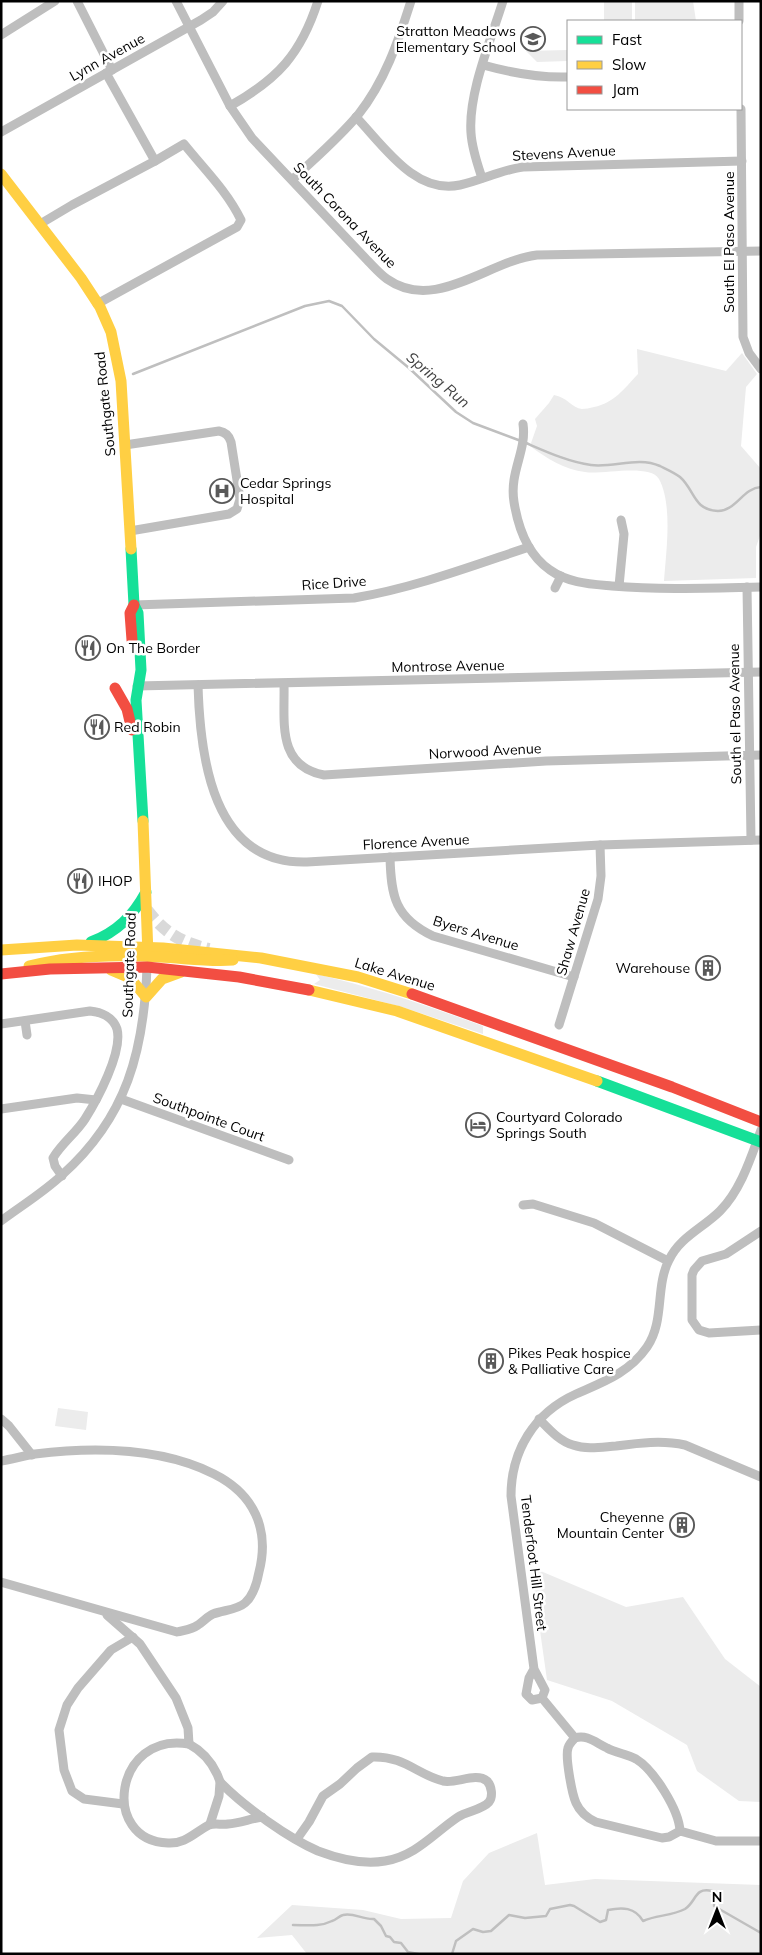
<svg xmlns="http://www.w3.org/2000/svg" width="762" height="1955" font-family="Mulish,sans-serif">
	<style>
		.green { fill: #ececec }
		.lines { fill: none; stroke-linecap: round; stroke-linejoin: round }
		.stream { stroke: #bfbfbf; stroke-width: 2.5 }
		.primary-tunnel { stroke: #d9d9d9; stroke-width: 12; stroke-dasharray: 12 6; stroke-linecap: butt }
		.street { stroke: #bebebe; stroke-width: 9 }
		.fast { stroke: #16e098; stroke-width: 11 }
		.slow { stroke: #ffcf43; stroke-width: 11 }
		.jam { stroke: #f24e42; stroke-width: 11 }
		.labels { text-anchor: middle; stroke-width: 5; stroke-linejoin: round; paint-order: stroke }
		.poi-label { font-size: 14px; fill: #000; stroke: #fff; text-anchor: start }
		.street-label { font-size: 14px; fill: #000; stroke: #fff }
		.water-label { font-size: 15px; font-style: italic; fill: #444; stroke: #fff }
	</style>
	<rect width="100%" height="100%" fill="#fff"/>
	<g class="green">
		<rect x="604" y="1" width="28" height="20"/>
		<polygon points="635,1 693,1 696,21 635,21"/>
		<polygon points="568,50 568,61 537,62 526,51"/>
		<path d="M637 349 726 371 742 353 757 374 746 387 741 446 761 469V533L756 547V578L664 581C666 552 673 505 659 479 650 463 601 475 585 472 565 470 546 458 530 446L537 426 535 419 549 403 554 395C567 397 572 408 582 409 585 409 590 408 594 407 614 403 624 389 638 374Z"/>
		<polygon points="265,494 274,496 271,507 264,506 261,504"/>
		<path d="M316 974C373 987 428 1006 483 1026V1034L402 1007 314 984 320 980Z"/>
		<polygon points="58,1408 88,1412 86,1430 55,1426"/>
		<polygon points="531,1567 626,1607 683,1597 725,1659 761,1687 761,1802 739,1801 697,1771 687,1745 612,1701 547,1680"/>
		<polygon points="537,1833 545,1885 595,1879 761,1885 761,1954 307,1954 292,1935 257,1938 292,1905 363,1910 401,1919 451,1918 463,1881 489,1853"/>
	</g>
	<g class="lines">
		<g class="stream">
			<polyline points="133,374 305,306 329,301 342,306 374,339 409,368 456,412 473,423 521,441"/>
			<path d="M526 443C547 452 569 462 591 465 614 468 638 456 660 466 666 469 675 473 680 477 695 490 693 510 718 511 736 511 743 488 761 487"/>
			<path d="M293 1925C307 1925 320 1927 332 1921 336 1920 339 1916 343 1915 353 1912 363 1920 374 1919L381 1926 386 1936 390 1937 394 1942 401 1943 408 1952 418 1954"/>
			<path d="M452 1954 456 1941 473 1929 483 1932 491 1931 509 1915 525 1918 546 1916 550 1909 570 1905 574 1906 600 1922 606 1920 608 1910C622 1907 635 1907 643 1921 656 1915 672 1916 685 1909 697 1901 694 1887 712 1891L715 1896 714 1906 761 1933"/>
		</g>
		<path class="primary-tunnel" d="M147 910C165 933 180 942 209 949"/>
		<g class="street">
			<polyline points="77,1 112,70"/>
			<path d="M176 1 230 106 252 138 368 261C374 267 380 274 387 279 435 313 488 261 537 255L761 251"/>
			<polyline points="739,1 739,21"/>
			<polyline points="1,35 55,1"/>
			<path d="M483 65C512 73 539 78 568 77"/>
			<path d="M230 106C278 79 301 54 318 1"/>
			<polyline points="741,109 743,337 749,353 761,369"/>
			<path d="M356 117C383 145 415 195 460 185 482 180 501 170 523 167L742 161"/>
			<polyline points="1,132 201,20 213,12 223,1"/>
			<path d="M482 178C477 163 472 149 471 133 468 93 491 40 503 1"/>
			<path d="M292 180C314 159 338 139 358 115 385 81 398 42 411 1"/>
			<polyline points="40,224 72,205 155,161"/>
			<path d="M97 304 237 227 241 220C227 191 204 169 184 144L155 161 106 73"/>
			<path d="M523 424C527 451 509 472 514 502 518 527 528 555 550 570 568 583 591 584 612 586 662 590 711 588 761 587"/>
			<path d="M125 445 219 431C225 432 229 435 231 442L240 499 237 509 229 514 130 531"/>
			<polyline points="619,586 624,534 621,520"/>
			<polyline points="747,587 751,840"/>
			<polyline points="555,588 561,576"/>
			<path d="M134 605 354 598C414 588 472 566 529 547"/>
			<path d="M284 684C285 721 276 766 324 775L546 761 761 755"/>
			<path d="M198 685C200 756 212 865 307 862L600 845 761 840"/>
			<polyline points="137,686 761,672"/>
			<path d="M390 857C391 896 395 918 433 936L574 977"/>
			<polyline points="25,1021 27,1035"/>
			<path d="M1 1024 90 1011C101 1012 113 1017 117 1029 123 1052 97 1100 85 1119 76 1133 62 1143 53 1158L55 1166 62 1176"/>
			<polyline points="559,1025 598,899 601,876 600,845"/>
			<polyline points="121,1099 289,1160"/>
			<polyline points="1,1109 77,1098 96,1100"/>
			<polyline points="523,1205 533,1204 594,1223 668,1261"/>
			<path d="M1 1221C21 1206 44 1192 62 1175 127 1117 144 1051 147 967"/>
			<polyline points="761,1231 726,1254 702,1261 694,1270 692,1275 692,1320 699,1330 709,1333 761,1330"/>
			<polyline points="1,1419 9,1426 32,1455"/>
			<path d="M539 1419C549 1429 559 1441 573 1445 587 1450 602 1447 616 1446 639 1443 662 1440 685 1445L761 1477"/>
			<path d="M1 1461C12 1459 24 1456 35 1454 93 1447 160 1447 214 1474 254 1494 270 1529 259 1572 257 1583 254 1595 245 1603 237 1610 224 1610 213 1614 208 1616 203 1622 198 1625 191 1630 185 1630 177 1632L1 1582"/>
			<path d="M107 1615 140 1644 176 1698 188 1728 189 1744C114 1731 100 1841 168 1843 186 1844 195 1832 209 1825 214 1823 222 1825 228 1824 239 1823 250 1819 262 1817"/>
			<path d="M534 1669 529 1678 526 1694 532 1700 542 1698 545 1690 534 1669 511 1496C511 1451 534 1413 576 1394 603 1382 629 1373 647 1347 665 1321 655 1287 669 1260 680 1237 703 1228 720 1211 741 1190 751 1157 761 1130"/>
			<polyline points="542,1698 575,1738"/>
			<path d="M189 1744C202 1751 211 1761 217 1774 219 1778 219 1781 222 1784 245 1807 288 1838 318 1851 339 1859 362 1865 385 1861 416 1856 434 1833 458 1817 467 1811 482 1810 489 1802 493 1797 492 1786 487 1781 476 1772 456 1784 443 1781 416 1774 405 1756 372 1757L357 1768 340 1784 323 1796 309 1822 297 1839"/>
			<polyline points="123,1804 84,1799 72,1791 64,1770 59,1730 67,1705 78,1688 111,1650 133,1637"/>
			<polyline points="210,1824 219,1796 220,1782"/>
			<path d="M680 1831C679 1810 654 1770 636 1759 627 1754 616 1753 607 1748 596 1743 587 1734 575 1738 572 1741 569 1744 568 1748 565 1757 572 1794 576 1803 580 1812 587 1818 596 1822L662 1838 669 1837 680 1831 716 1841H761"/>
		</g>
		<g class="fast">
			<polyline points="131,549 134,605 138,613 141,670 136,700 143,821"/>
			<path d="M91 942C117 932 133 916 146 892"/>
			<polyline points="597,1081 761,1142"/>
		</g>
		<g class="slow">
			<polyline points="1,174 81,278 100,307 111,332 121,381 131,549"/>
			<polyline points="143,821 148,955"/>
			<polyline points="1,950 77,945 163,948 261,958 358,977 412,994"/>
			<path d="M29 966C72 955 115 954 160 957 184 958 209 962 233 960"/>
			<polyline points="111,970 130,978 146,997 162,979 181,972"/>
			<polyline points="309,990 397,1011 597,1081"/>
		</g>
		<g class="jam">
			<polyline points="132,640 130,613 134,605"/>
			<polyline points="115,688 127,709 132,730"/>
			<polyline points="1,974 50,969 147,967 239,977 309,990"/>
			<polyline points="412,994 672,1087 761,1122"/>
		</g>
	</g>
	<defs>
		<symbol id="school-ring" viewBox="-11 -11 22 22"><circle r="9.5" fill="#fff" stroke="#595959" stroke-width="1.5"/><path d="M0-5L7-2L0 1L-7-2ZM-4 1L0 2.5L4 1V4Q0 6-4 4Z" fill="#595959"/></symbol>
		<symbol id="hospital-ring" viewBox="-11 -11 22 22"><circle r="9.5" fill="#fff" stroke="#595959" stroke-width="1.5"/><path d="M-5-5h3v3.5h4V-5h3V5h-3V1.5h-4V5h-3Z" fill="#595959"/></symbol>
		<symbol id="restaurant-ring" viewBox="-11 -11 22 22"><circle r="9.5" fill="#fff" stroke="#595959" stroke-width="1.5"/><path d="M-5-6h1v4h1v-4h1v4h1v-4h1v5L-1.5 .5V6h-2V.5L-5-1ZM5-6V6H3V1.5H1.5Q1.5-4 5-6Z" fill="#595959"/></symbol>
		<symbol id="building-ring" viewBox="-11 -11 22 22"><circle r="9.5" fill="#fff" stroke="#595959" stroke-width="1.5"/><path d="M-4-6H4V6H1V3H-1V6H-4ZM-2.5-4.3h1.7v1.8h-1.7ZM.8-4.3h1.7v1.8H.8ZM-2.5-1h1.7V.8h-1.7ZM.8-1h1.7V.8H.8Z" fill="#595959"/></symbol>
		<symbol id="hotel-ring" viewBox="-11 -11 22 22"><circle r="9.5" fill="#fff" stroke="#595959" stroke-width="1.5"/><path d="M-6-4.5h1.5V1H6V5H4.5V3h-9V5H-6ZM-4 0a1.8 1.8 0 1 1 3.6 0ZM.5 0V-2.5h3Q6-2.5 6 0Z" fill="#595959"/></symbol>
	</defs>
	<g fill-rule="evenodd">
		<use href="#school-ring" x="519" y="25" width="28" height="28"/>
		<use href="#hospital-ring" x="208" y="477" width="28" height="28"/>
		<use href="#restaurant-ring" x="74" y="634" width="28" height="28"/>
		<use href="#restaurant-ring" x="83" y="713" width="28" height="28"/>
		<use href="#restaurant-ring" x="66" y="867" width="28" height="28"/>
		<use href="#building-ring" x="694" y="954" width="28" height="28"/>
		<use href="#hotel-ring" x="464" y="1111" width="28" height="28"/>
		<use href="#building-ring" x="477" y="1347" width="28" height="28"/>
		<use href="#building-ring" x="668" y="1511" width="28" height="28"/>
	</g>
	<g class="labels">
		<g class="poi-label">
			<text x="516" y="36" text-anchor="end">Stratton Meadows<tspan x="516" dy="16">Elementary School</tspan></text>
			<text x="240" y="488">Cedar Springs<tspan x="240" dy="16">Hospital</tspan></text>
			<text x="106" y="653">On The Border</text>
			<text x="114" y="732">Red Robin</text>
			<text x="98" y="886">IHOP</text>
			<text x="690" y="973" text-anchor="end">Warehouse</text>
			<text x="496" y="1122">Courtyard Colorado<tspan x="496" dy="16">Springs South</tspan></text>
			<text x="508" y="1358">Pikes Peak hospice<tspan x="508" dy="16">&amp; Palliative Care</tspan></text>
			<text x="664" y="1522" text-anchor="end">Cheyenne<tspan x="664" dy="16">Mountain Center</tspan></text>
		</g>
		<g class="street-label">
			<text transform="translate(107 57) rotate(-29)" y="5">Lynn Avenue</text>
			<text transform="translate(564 153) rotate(-3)" y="5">Stevens Avenue</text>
			<text transform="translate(345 215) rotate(46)" y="5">South Corona Avenue</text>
			<text transform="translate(729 242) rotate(-90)" y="5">South El Paso Avenue</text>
			<text transform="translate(105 404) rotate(-96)" y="5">Southgate Road</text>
			<text transform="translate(334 583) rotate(-4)" y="5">Rice Drive</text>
			<text transform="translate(448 666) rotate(-1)" y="5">Montrose Avenue</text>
			<text transform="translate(735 714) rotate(-91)" y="5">South el Paso Avenue</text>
			<text transform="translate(485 751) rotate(-3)" y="5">Norwood Avenue</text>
			<text transform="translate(416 842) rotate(-3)" y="5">Florence Avenue</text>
			<text transform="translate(573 932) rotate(-74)" y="5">Shaw Avenue</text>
			<text transform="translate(476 933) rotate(17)" y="5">Byers Avenue</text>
			<text transform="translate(129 965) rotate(-88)" y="5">Southgate Road</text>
			<text transform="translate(395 974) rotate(17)" y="5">Lake Avenue</text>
			<text transform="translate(209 1117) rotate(20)" y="5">Southpointe Court</text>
			<text transform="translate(534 1563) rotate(83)" y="5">Tenderfoot Hill Street</text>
		</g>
		<g class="water-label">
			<text transform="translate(438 380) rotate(40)" y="5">Spring Run</text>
		</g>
	</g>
	<rect width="762" height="1955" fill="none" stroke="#000000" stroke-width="5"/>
	<rect x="567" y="20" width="175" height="90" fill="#ffffff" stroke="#999999"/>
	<rect x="577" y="36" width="25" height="8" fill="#16e098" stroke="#999999"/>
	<text x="612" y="45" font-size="15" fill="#000000">Fast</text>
	<rect x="577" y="61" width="25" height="8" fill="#ffcf43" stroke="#999999"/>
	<text x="612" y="70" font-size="15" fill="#000000">Slow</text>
	<rect x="577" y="86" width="25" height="8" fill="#f24e42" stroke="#999999"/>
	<text x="612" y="95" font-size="15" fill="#000000">Jam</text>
	<g transform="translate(717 1910)" stroke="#ffffff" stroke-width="4" paint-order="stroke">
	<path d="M0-4L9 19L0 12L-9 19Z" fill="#000000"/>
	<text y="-8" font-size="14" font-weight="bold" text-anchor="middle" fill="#000000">N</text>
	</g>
</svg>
